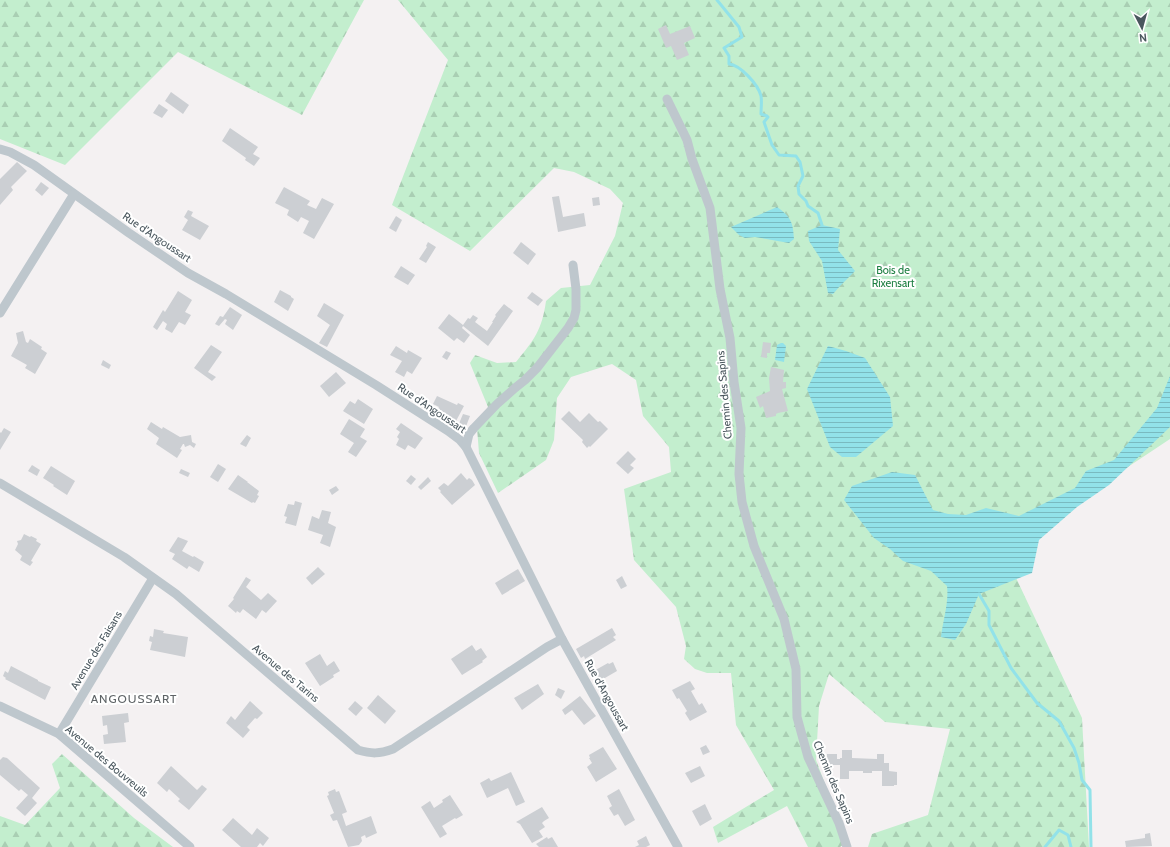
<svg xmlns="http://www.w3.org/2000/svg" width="1170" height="847" font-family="Cabin,sans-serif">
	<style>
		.forest { fill: url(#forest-firs) }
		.water { fill: url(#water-rules) }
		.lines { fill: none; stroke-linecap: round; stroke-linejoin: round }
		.stream { stroke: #92e2e9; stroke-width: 3 }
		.building { fill: #cccfd3 }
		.street { stroke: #bec7cd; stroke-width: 9 }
		.labels { text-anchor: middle; stroke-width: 4; stroke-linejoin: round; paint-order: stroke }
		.street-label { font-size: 11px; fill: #4a575e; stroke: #fff }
		.park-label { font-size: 11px; fill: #1c7e41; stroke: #fff }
		.neighbourhood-label { font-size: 12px; letter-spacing: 1px; fill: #5e6366; stroke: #fff }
	</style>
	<defs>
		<pattern id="forest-firs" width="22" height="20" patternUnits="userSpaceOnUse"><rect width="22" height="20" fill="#c3eece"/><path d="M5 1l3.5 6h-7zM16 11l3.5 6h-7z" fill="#a9ceb3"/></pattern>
		<pattern id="water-rules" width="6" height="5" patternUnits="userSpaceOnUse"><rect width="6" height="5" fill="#92e2e9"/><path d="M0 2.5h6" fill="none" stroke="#79bac0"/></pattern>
	</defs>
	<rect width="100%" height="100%" fill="#f4f1f2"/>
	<g class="forest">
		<polygon points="0,0 364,0 302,115 178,52 65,165 0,139"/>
		<path d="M398 0H1170V439L1003 550 1082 718 1089 847H868L872 834 928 815 950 729 885 722 829 674 819 706 816 760 847 842 840 847H808L787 806 718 843 713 827 774 790 736 725 731 673H707L695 669 684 659 686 646 676 607 634 560 624 489 671 472 669 447 643 416 636 380 612 364 571 377 557 398 554 440 546 460 498 493 479 453 477 428 488 407 470 363 475 355 497 363 516 362C534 340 542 330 546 301L561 288 590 285 615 236 623 203 610 189 574 172 554 168 470 251 392 205 448 60Z"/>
		<polygon points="62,754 134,818 173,847 0,847 0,816 25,825 60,788 52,764"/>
	</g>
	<g class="water">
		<path d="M777 207C791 217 793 222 794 239L789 243 755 237 745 238 739 235 731 227Z"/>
		<polygon points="822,225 840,229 838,250 855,271 840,286 833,294 828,293 822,261 809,241 808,231"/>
		<polygon points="781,343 783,343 786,346 784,362 775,360 777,345"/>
		<polygon points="828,346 846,351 865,358 890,397 893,426 856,457 842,457 830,447 807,389"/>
		<path d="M1170 376V427L1109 485 1077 507 1039 540 1032 573 979 594 966 624 955 640 941 637C943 620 949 603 947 586L931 571 903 561 890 549 874 538 844 500 852 486 892 472 915 475 933 510 948 514 966 515 986 508 1019 516 1075 488 1086 471 1114 460 1157 408Z"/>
	</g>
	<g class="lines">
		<g class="stream">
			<path d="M717 0 739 27 742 37 724 48 729 56V64C740 65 758 84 761 96 762 102 761 108 761 114L767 116 768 117 764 122 772 145 779 155 796 156 800 162 803 176 798 186 799 194 806 201 808 206 818 213 822 225"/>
			<polyline points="979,594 989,611 989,625 1011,668 1037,703 1059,721 1074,748 1079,763 1082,780 1090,790 1091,847"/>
			<polyline points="1045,847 1059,830 1068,835 1071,847"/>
		</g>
	</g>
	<g class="building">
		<polygon points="666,25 670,34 690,26 695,38 684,43 689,55 677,60 671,46 666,48 658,29"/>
		<polygon points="171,92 189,105 183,114 165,101"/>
		<polygon points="159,104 168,110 162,118 153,113"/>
		<polygon points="230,128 258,147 253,154 260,158 254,166 245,160 246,158 222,141"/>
		<polygon points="17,162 27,171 11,187 13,190 0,205 0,179"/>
		<polygon points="41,182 49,188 42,196 35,190"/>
		<polygon points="284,187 310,201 307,205 316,209 322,198 334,204 314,239 303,233 309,221 301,217 298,222 287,215 289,210 275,203"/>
		<polygon points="559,196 563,217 584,213 586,226 558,232 552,197"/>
		<polygon points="599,197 600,205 593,206 592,198"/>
		<polygon points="188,210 193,212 191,216 209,226 200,240 182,230 188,220 184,217"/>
		<polygon points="396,216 402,220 396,232 389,228"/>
		<polygon points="428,242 436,247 426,263 419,259 427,247 426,246"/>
		<polygon points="521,242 536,254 528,265 513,253"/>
		<polygon points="401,266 415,275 408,285 394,277"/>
		<polygon points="280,290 291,296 291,297 294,299 288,311 274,302"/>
		<polygon points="178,291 192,300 185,312 191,315 185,325 179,322 172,333 165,329 167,324 163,321 157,330 153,327 163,310 165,312"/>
		<polygon points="532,292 543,300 538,306 527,298"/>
		<polygon points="324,303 344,315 327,347 319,343 330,325 317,316"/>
		<polygon points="504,304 513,311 488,346 463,326 462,328 470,335 464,343 457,338 454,341 438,328 449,314 463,325 468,318 470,319 473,315 478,318 475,322 487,331 493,322 492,322 496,316 495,315"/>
		<polygon points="230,307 242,315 233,330 225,324 227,320 225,319 219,326 215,324 220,316 223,317"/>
		<polygon points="23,331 26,342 28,343 30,339 42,347 41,349 47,353 35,374 25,368 27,365 11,356 18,343 16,333"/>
		<polygon points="763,342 771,343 770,353 767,353 767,358 761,357"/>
		<polygon points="211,345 222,352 208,372 216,377 212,381 194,368"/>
		<polygon points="396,346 407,353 408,350 422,358 412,374 407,371 404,377 395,372 402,361 390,355"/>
		<polygon points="446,351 451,353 447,360 442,357"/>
		<polygon points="103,360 111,365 109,369 101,365"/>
		<polygon points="771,367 784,370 783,382 786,382 786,388 782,389 788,411 778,413 776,414 776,416 766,418 763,406 760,408 756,397 770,391 769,378"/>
		<polygon points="336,372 346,383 329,397 320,386"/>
		<polygon points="437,396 457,405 458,403 464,406 456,421 437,411 439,407 433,404"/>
		<polygon points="358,399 373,409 364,424 343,411 350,401 355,404"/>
		<polygon points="569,411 580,422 589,413 598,422 600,421 608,429 590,447 589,446 587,448 582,442 583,440 561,419"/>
		<polygon points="463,414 470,416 465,429 458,426"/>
		<polygon points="349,419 365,429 360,437 367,441 356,457 348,452 354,443 340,434"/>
		<polygon points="151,422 162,429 163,427 180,437 191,435 192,442 196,444 194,448 190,445 185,447 184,444 183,444 180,449 182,450 177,458 156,444 159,438 147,429"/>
		<polygon points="401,423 423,438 415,449 408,445 405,450 396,445 399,439 397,437 400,432 396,429"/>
		<polygon points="4,428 11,432 0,450 0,432 1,433"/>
		<polygon points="247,435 251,438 246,447 240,444"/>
		<polygon points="628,451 636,459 630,465 634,468 628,474 616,463"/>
		<polygon points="218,464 226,469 218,482 210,477"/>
		<polygon points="32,465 40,470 37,476 28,471"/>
		<polygon points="51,466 75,481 67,495 53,486 54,485 43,478"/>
		<polygon points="181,469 190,473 188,477 179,473"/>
		<polygon points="461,473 467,480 469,478 472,480 475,485 452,505 440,492 441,491 438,488 444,483 448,486"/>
		<polygon points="238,475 248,482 247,482 259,491 257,495 259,496 255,503 253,502 252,503 228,489"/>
		<polygon points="411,475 416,479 411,485 406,481"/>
		<polygon points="428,477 431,481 421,490 418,487"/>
		<polygon points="336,486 339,490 332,495 329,490"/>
		<polygon points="295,501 302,503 296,526 285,523 287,517 284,516 288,504 294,505"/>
		<polygon points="322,510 331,512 328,523 336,527 330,547 320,543 323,535 308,530 312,516 319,519"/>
		<polygon points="24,534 30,537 31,536 37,539 36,541 41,544 31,561 33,562 30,566 20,560 22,556 15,550 18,544 17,541 21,540"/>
		<polygon points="178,537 188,541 182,551 193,557 194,556 204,562 199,572 189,566 187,569 172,559 175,554 169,551"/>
		<polygon points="318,567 325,574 312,585 306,578"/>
		<polygon points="518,569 525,581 502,595 495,583"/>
		<polygon points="622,576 627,586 621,589 616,580"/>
		<polygon points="246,577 251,580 246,587 261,600 268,593 277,601 266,613 262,610 256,619 243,609 240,613 237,611 236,613 228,606 234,599 233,598"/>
		<polygon points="612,628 616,635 613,637 616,640 585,659 584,656 581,658 576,649"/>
		<polygon points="154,629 164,631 163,633 188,637 185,657 150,650 152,642 149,641 150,636 153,637"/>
		<polygon points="472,645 476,651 481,648 487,657 482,661 483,662 462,675 451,659"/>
		<polygon points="320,654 327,666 334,661 340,671 333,675 334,677 320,686 305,663"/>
		<polygon points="613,662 617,671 598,682 592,672 608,663 609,664"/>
		<polygon points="11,666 38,680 38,681 51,687 45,700 5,679 6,678 3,676 5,671 8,673"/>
		<polygon points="690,681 695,689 691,691 699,705 702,703 707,712 690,721 685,713 687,711 679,698 677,699 672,690"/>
		<polygon points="538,684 544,694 522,710 514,698"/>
		<polygon points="558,688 565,691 561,699 555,695"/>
		<polygon points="378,695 396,711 385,724 367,708"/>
		<polygon points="580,696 596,716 584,725 572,710 565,715 562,710"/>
		<polygon points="250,701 263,713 257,719 255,718 247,727 250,730 243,738 226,723 231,716 235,720"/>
		<polygon points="355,701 363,708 356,716 348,709"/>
		<polygon points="128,713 129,722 124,723 126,742 104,744 103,735 108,734 107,725 103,726 102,716"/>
		<polygon points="706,745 710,752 703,755 700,748"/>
		<polygon points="603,747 617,769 596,782 587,767 592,763 589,758 590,758 589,755"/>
		<polygon points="842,750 852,750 852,758 877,759 877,754 884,754 884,763 889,763 889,771 897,772 897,785 894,785 894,786 882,786 882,771 872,771 872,773 863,773 863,771 849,771 849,779 840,779 840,765 826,765 827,754 837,754 837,759 840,759 840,758 842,758"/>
		<polygon points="3,757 7,758 40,788 32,798 37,803 25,816 16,808 28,795 21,789 19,791 0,775 0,760"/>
		<polygon points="171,766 197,790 202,785 207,789 189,810 178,801 180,799 169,789 167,792 157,783"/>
		<polygon points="700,766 705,776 691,783 685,773"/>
		<polygon points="511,772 525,802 516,806 508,788 487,798 480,783 489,778 491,781"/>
		<polygon points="335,789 336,792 339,791 347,812 342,814 346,826 371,816 377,833 366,838 365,835 361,837 362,841 359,845 348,847 337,820 333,821 330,815 334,813 327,796 329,795 328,792"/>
		<polygon points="619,789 635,820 625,826 618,814 614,816 609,808 612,806 607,796"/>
		<polygon points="450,795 463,815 456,819 455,818 442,826 447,834 440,838 421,807 430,801 434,808 443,802 442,800"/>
		<polygon points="705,804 712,819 700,826 692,811"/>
		<polygon points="542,807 549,818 544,821 542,823 545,827 539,831 543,837 532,843 520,824 516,822"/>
		<polygon points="233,818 252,835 257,828 269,838 263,846 260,843 257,847 241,847 222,830"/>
		<polygon points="1150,833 1152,846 1126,847 1125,841 1145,838 1145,834"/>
		<polygon points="646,836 650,845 646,847 635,847 639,845 637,841"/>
		<polygon points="547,837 548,839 552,837 558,847 539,847 536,844"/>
	</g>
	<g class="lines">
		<g class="street">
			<polyline points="667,99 687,140 692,159 710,208 720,289 730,338 734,382 741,428 739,474 742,502 754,546 784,619 796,669 797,717 808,757 839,823 847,847"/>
			<polyline points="0,149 10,152 34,165 129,233 188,273 226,294 376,385 448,431 460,440 466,447 562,639 678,847"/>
			<polyline points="0,313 74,194"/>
			<polyline points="466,447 469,434 474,428 497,404 515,388 525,380 537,368 568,328 574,318 576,310 576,289 573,265"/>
			<path d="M0 483 124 557 176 594 358 750C372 754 379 754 393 749L547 647 562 639"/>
			<polyline points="0,706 59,734 190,847"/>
			<polyline points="59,734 153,578"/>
		</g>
	</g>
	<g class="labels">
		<g class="street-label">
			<text transform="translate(157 237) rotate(34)" y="4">Rue d'Angoussart</text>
			<text transform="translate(724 395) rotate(-95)" y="4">Chemin des Sapins</text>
			<text transform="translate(432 408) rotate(34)" y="4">Rue d'Angoussart</text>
			<text transform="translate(96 650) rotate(-59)" y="4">Avenue des Faisans</text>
			<text transform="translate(286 673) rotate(40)" y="4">Avenue des Tarins</text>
			<text transform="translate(607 695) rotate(61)" y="4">Rue d'Angoussart</text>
			<text transform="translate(107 761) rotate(40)" y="4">Avenue des Bouvreuils</text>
			<text transform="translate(834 782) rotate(67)" y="4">Chemin des Sapins</text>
		</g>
		<g class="park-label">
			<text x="893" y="274">Bois de<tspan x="893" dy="13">Rixensart</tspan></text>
		</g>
		<g class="neighbourhood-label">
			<text x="134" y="703">ANGOUSSART</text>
		</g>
	</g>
	<g transform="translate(1142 28) rotate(174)" stroke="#ffffff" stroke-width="3" paint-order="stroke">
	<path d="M0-3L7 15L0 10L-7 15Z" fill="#4a575e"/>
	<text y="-6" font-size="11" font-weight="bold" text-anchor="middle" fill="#4a575e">N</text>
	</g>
</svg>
